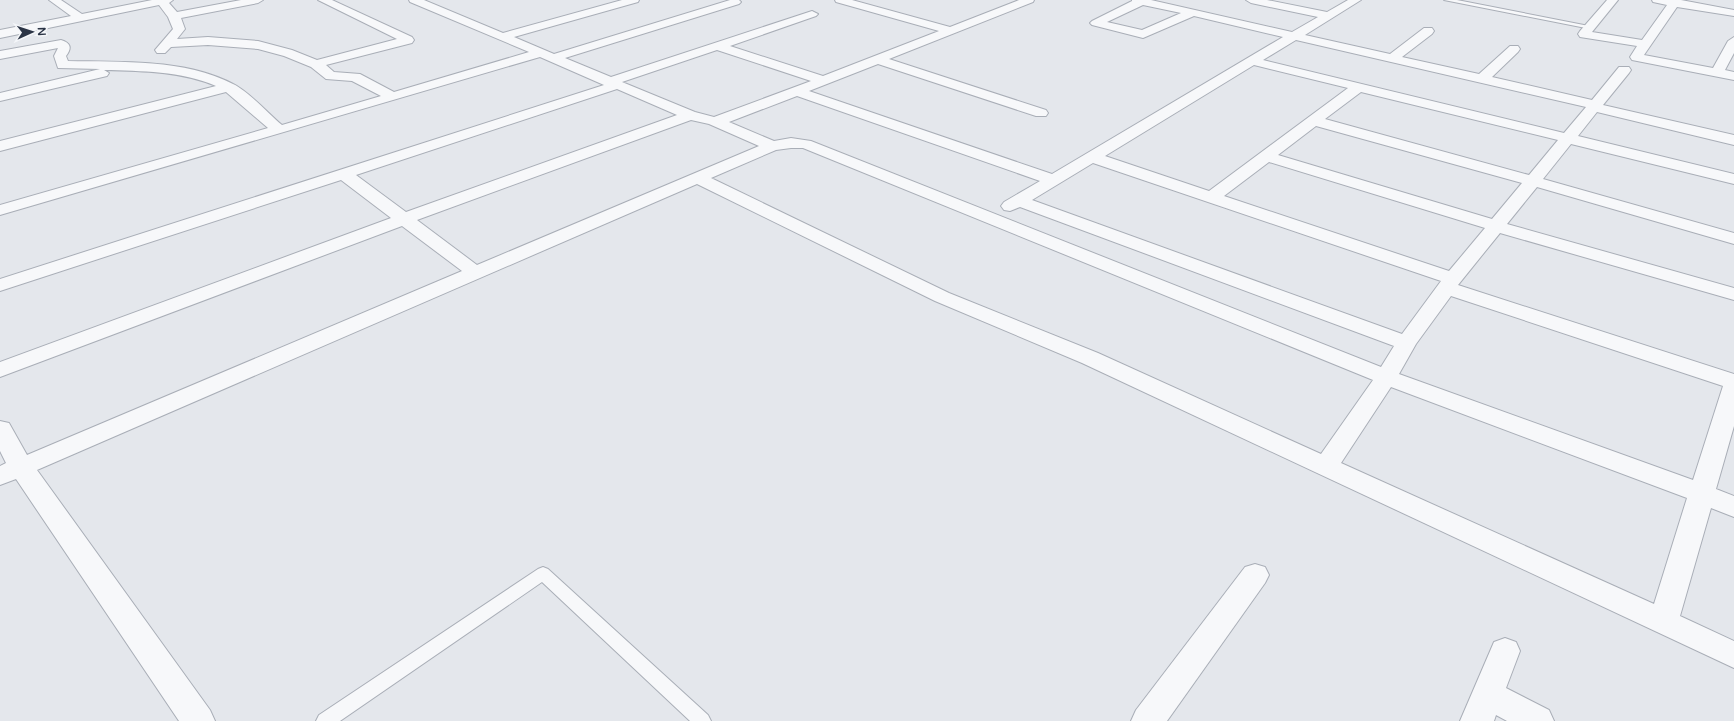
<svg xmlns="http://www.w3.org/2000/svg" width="1734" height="721" font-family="'Varela Round',sans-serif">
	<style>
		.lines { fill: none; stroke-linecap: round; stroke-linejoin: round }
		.service-casing { stroke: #a9aeb7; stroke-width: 2 }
		.minor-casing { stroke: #a9aeb7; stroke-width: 2 }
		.service { fill: #f7f8fa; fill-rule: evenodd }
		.minor { fill: #f7f8fa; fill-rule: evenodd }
	</style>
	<rect width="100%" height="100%" fill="#e4e7ec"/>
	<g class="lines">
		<defs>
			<g id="service">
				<polygon points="1444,0 1457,0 1594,27 1591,29"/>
				<polygon points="543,567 548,569 708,715 711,721 690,721 542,582 340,721 316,721 319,715 538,569"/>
			</g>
			<g id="minor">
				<path d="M49 0H61L82 14 152 0H173L169 3 177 12 241 0H263L258 3 181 18 185 29 177 39 208 37 258 41 292 50 317 60 397 39 318 0H332L412 37 414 40 412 43 326 65 334 72 360 74 394 92 529 52 410 2 409 0H424L503 33 622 0H639L638 2 514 37 554 54 730 0H739L741 2 739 4 565 58 611 77 812 11 818 14 816 16 730 46 823 76 939 31 836 2 835 0H852L950 27 1019 0H1034L1033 2 889 59 1046 110 1048 113 1046 116H1036L878 64 809 91 1052 174 1283 37 1194 16 1143 38 1092 25 1090 23 1092 21 1132 1V0H1151L1292 32 1318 17 1251 3 1246 0H1267L1327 12 1348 0H1361L1305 35 1390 54 1424 28H1432L1434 31 1432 34 1402 57 1479 74 1510 46H1518L1520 49 1518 52 1492 77 1592 100 1619 67H1629L1631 70 1629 73 1603 105 1734 135V145L1597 112 1578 136 1734 174V184L1571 144 1543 179 1734 233V244L1537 187 1507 224 1734 288V300L1500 233 1458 285 1734 374V426L1716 489 1734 496V517L1711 508 1680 616 1734 641V668L1082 363 935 301 697 184 37 470 210 710 215 721H179L16 479 0 485V466L6 463 0 451V421L9 423 27 455 462 271 402 226 0 377V362L391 218 341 180 0 291V279L604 85 540 57 0 215V205L268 128 226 92 0 151V141L216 86C181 71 141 71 104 70L109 73 107 76 0 101V93L100 69 58 68 54 56 58 48 0 59V51L61 40C71 43 72 48 66 56L68 61C120 62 186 59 233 84 248 91 268 113 282 125L381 96 352 81 326 79 311 67 284 56 258 49 208 45 171 47 165 53H157L155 50 173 29 168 17 159 5 0 38V30L71 16ZM1143 5 1181 13 1142 30 1107 22ZM1296 40 1586 107 1564 133 1263 60ZM717 50 811 81 714 117 695 112 622 82ZM1254 65 1348 88 1209 191 1105 156ZM617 89 677 115 406 212 356 175ZM1361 92 1558 140 1529 175 1325 119ZM797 96 1040 181 1004 202 1001 206 1004 210 1010 211 1020 207 1394 346 1381 367 811 141 791 138 774 141 729 122ZM691 120 709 124 759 146 477 265 417 220ZM1316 126 1522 183 1492 219 1278 155ZM791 148H803L1373 380 1321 454 1098 353 949 293 711 178 776 150ZM1269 162 1485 228 1449 271 1224 196ZM1093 163 1441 281 1402 334 1032 200ZM1451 296 1723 386 1693 480 1399 374 1416 344ZM1391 387 1687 498 1654 604 1341 463Z"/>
				<polygon points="1607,0 1618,0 1592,32 1642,40 1667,5 1653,2 1652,0 1681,0 1734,10 1734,16 1677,7 1644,55 1713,68 1728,41 1734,37 1734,53 1725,70 1734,72 1734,80 1632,60 1630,57 1637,46 1580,37 1578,34 1580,31"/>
				<polygon points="1255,564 1265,567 1269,575 1265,583 1167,721 1131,721 1136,710 1245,567"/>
				<polygon points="1505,638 1516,642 1520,651 1506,688 1549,710 1554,721 1507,721 1496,715 1494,721 1460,721 1494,642"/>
			</g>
		</defs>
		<use href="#service" class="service-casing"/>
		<use href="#minor" class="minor-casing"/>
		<use href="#service" class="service"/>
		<use href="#minor" class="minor"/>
	</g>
	<g transform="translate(32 32) rotate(87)" stroke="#f4f6f9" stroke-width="3" paint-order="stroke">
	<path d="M0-3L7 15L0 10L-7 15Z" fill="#2b3445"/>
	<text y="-6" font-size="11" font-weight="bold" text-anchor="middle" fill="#2b3445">N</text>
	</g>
</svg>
